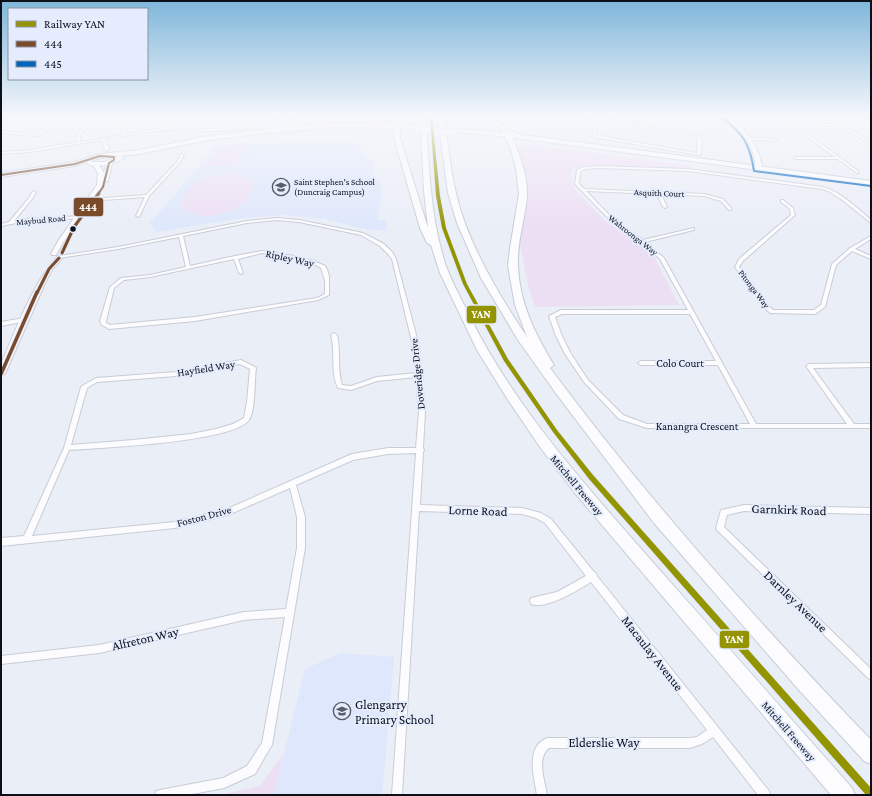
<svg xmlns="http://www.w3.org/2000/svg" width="872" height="796" font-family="'Crimson Pro',serif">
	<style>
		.built { fill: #dee7fb }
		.green { fill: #ecdff4 }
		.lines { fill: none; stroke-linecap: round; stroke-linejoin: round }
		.minor-casing { stroke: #c8ccd5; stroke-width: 2 }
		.secondary-casing { stroke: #c8ccd5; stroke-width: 2 }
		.primary-casing { stroke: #c8ccd5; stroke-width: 2 }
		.motorway-casing { stroke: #c8ccd5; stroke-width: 2 }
		.minor { fill: #fcfcfe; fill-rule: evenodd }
		.secondary { fill: #fcfcfe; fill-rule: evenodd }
		.primary { fill: #fcfcfe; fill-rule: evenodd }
		.motorway { fill: #fcfcfe; fill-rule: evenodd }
		.primary-bridge-casing { stroke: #c8ccd5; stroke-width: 6; stroke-linecap: butt }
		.primary-bridge { stroke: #fcfcfe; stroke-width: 5.5 }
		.bus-1-far2-casing { stroke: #e4ecfd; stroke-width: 3.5 }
		.bus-1-far1-casing { stroke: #e4ecfd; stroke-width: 5 }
		.bus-1-casing { stroke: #e4ecfd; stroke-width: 6 }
		.bus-2-casing { stroke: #e4ecfd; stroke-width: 3.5 }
		.bus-1-far2 { stroke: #7a4b2a; stroke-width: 2 }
		.bus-1-far1 { stroke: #7a4b2a; stroke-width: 3 }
		.bus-1 { stroke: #7a4b2a; stroke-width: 3.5 }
		.bus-2 { stroke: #0065bd; stroke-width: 2 }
		.rail-1-casing { stroke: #e4ecfd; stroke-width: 3 }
		.rail-1 { fill: #949300; fill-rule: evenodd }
		.bus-dot { fill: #0b1019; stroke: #e4ecfd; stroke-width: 1.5 }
		.labels { text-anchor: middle; stroke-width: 4; stroke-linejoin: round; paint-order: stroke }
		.far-poi-label { font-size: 9px; fill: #0b1019; stroke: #e4ecfd; text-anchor: start }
		.far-street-label { font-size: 9px; fill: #0b1019; stroke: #e4ecfd }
		.street-label { font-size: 11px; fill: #0b1019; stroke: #e4ecfd }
		.near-street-label { font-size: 13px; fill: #0b1019; stroke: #e4ecfd }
		.near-poi-label { font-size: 13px; fill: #0b1019; stroke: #e4ecfd; text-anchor: start }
		.line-badge { stroke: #e4ecfd; stroke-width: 1.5 }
		.badge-label { font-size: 11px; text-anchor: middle; font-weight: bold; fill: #fff }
	</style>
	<rect width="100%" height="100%" fill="#eaeef7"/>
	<g class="built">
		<polygon points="333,142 357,142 366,156 375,163 372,172 380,182 382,193 377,220 387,221 386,231 361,228 325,219 283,215 243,218 156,232 150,223 216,146 229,144"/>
		<polygon points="341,653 394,657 382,795 274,795 305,669"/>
	</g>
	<g class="green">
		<polygon points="331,117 377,119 399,117 392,122 386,124 308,125 310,121"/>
		<path d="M244 144 248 147 235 165 212 166 208 165C222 147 221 144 244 144Z"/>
		<polygon points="525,144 692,166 691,168 584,165 572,170 570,176 575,190 606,222 652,253 679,305 535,307 528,286 520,243 527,177 518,147"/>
		<path d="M228 174 243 176 252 182C254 214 196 227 180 205 190 180 203 175 228 174Z"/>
		<polygon points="284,753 274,795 220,795 260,786"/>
	</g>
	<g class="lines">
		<defs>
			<g id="minor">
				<polygon points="30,117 34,117 1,130 1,128"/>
				<path d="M132 117H135L125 129 126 134 161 128 169 117H172L164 128 192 129V127L201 123 206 117H209L203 125 194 129H216L237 126V125L243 123 250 124 293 117H300L250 126V127L243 129 240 128 216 131 162 130 105 139 109 150 107 151 105 150 102 140 30 152 1 154V152L30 150 77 142 76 135 90 121 91 123 80 135V142L123 135 121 129ZM243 125H247V126L243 127 241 126Z"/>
				<polygon points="318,117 322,117 308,122 299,128 296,127 306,120"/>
				<polygon points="368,117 385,117 384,118 369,118"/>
				<path d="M553 117C569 117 585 121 601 121 614 121 628 117 641 117L627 121C637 125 647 127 658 129 671 131 691 130 702 138L701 154 699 155 592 137 594 127 591 123 556 118 546 129H544V127ZM624 121C645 132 670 130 693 135L698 138 697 153 595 135 598 127 594 123H608Z"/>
				<polygon points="674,117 678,117 682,119 681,120"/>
				<polygon points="55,123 57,124 41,135 34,136 1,133 1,131 34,134 39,133"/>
				<polygon points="732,123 833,124 854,131 871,143 871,145 852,133 833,126 797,126 858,171 858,173 857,173 838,159 795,159 794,158 796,157 835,157 793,126 731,125"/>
				<polygon points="746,137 775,139 777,140 775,141 745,139 745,137"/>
				<polygon points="181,154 184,155 181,161 149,196 139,217 136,216 145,197 90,201 88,200 90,199 146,195 178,161"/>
				<path d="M598 166 688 169 823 187C842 193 856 207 871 220V223L841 199 828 191 822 189 688 171 598 168 585 169 580 172 579 184 584 189 704 194 723 199 731 208V210H729L721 201 704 196 661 194 667 207 665 208 663 207 657 194 586 191 613 219 643 240 694 228V230L645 242 664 258 756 424H847L806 366 809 364 871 363V367L813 368 854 424H871V428H647L619 419 584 382 565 354 556 336 549 316 561 310H688L660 259 644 245 611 221 575 184 577 170 584 167ZM562 314H690L716 361H641L638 363 641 365H718L750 424H647L623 415 588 380 571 354 562 336 555 317Z"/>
				<polygon points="33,191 36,192 32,199 14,221 26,219 82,216 84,217 82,218 26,221 1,226 1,224 9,222 29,198"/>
				<polygon points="781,200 783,200 793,208 795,215 743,261 739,267 769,306 773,310 814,310 821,305 832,264 850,248 871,236 871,239 855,249 871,256 871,259 852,251 836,265 825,307 815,314 770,313 765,308 735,267 739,259 791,215 790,209 781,202"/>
				<path d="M277 218 299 220 363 233 384 244 392 252 396 259 419 346 421 373 423 375 422 377 425 412 423 448 424 450 423 452 420 505 522 508 541 513 551 519 594 572 596 573 597 576 769 791 770 795H758L713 737 702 744 690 748H549C536 759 545 781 547 795H537C534 777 525 747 547 738H690L697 737 707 730 591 582C578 590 546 610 531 604L530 601 531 598 557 592 586 576 545 523 536 518 522 514 419 511 402 795H392L416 453 388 454 353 460 296 485 305 517V548L272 745 270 748 255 774 224 788 187 795H155L156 791 160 790 223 778 247 766 262 743 285 617 244 620 99 653 1 664V656L99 645 244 612 286 609 297 548V517L290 488 228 515 175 528 1 546V538L24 536 64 448 81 387 82 386 96 378 176 372 241 360 255 367 256 368C254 381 256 409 249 420 234 442 100 448 69 450L32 536 175 522 227 509 352 454 388 448H416L419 412 416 377 377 381 351 390 338 388C330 372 336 353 331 335L334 333 337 335C341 352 337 369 342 385L351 386 377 377 416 373 413 346 392 259 388 254 380 246 361 235 299 222 277 220 247 223 183 236 190 266 235 256 262 251 294 256 314 261 325 266 327 269 329 276V295L318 300 195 321 109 329 102 325 100 321 110 287 121 278 150 275 186 267 179 237 118 249 59 258 57 257 59 256 118 247 247 221ZM262 253C280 255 306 258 321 268L325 281V294L317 298 195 317 110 325 106 323V321L114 288 124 280 150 277 234 259 239 273 241 274 243 273 238 259ZM240 364 250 369 247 402 244 418 233 424 216 429 191 434 133 440 71 445 87 388 97 382 176 376Z"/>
				<polygon points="24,318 26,319 27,320 26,321 1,326 1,322"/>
				<polygon points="744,505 871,508 871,514 744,511 727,515 724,527 871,669 871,680 868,678 717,530 716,528 721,510"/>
			</g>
			<g id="secondary">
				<path d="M722 117C742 117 765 155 762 173L757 172C752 138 745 138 722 117Z"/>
				<polygon points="107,162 112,163 108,181 103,182 103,185 64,241 56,255 52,255 51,254 58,241 97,185 98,173 93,165 98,164 104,173 103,176"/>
				<path d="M59 256 62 258 52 270 46 281 5 374 1 377V364C16 330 32 284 57 257Z"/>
			</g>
			<g id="primary">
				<path d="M340 123 417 125 420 127 417 129 340 127 265 133 209 140 139 154 101 158 93 160 91 162H104L121 156 124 158C116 163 92 171 86 162L75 166 1 177V173L74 162 100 154 139 150 209 136 265 129Z"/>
				<polygon points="443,128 508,133 871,181 871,185 508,137 445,131 442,129"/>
			</g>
			<g id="motorway">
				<polygon points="400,117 406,117 400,123 385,127 382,125 396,121"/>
				<path d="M420 117H426C429 166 430 216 445 263 451 281 461 298 469 315 516 410 588 488 657 567 722 640 787 714 852 788L855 795H831L574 492 540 447 508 400 477 350 440 273 431 245 427 243 420 228 394 138 395 128 409 125V127L400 130V138L428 228 424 191Z"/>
				<path d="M438 117H444C448 142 450 168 456 193 466 240 500 297 527 337L515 305 508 266 510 248 519 194 516 168 511 150 501 129 481 117H488L523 137 520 139 510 134C519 152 528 175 527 196 525 219 517 242 518 265 519 302 535 334 554 365L550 368C648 500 758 622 871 740V764L864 761 799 690 654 523 555 392 518 340 481 278 457 223 448 193Z"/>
			</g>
		</defs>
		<use href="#minor" class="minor-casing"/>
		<use href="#secondary" class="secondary-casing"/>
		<use href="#primary" class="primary-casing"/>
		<use href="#motorway" class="motorway-casing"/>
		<use href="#minor" class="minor"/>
		<use href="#secondary" class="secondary"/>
		<use href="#primary" class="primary"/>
		<use href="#motorway" class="motorway"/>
		<defs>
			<polyline id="primary-bridge" points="417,129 452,132"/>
		</defs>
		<use href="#primary-bridge" class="primary-bridge-casing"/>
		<use href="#primary-bridge" class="primary-bridge"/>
		<defs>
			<polyline id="bus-1-far2" points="1,175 75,164 100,156 114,157 114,160 109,163 103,187 98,194"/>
			<g id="bus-1-far1">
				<polyline points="62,253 74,227 99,193"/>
				<polyline points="37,293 49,269 59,258"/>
			</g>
			<polyline id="bus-1" points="1,374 37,292"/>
			<path id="bus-2" d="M721 117C743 133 750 144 754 171L871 186"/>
		</defs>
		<use href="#bus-1-far2" class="bus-1-far2-casing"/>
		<use href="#bus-1-far1" class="bus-1-far1-casing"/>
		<use href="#bus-1" class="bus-1-casing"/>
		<use href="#bus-2" class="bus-2-casing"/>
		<use href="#bus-1-far2" class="bus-1-far2"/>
		<use href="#bus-1-far1" class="bus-1-far1"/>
		<use href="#bus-1" class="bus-1"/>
		<use href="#bus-2" class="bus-2"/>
		<defs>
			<polygon id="rail-1" points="430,117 432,117 440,196 446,228 467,284 508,359 557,430 593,475 871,788 871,795 866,795 589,479 553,432 504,361 463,284 442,228 436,196"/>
		</defs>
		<use href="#rail-1" class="rail-1-casing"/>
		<use href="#rail-1" class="rail-1"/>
	</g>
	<linearGradient id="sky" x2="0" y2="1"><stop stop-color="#7eb6da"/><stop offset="0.51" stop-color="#f6f7fb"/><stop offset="1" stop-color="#f6f7fb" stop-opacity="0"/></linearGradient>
	<rect width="872" height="228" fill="url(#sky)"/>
	<defs>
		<symbol id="school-ring" viewBox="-11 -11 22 22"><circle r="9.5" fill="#e4ecfd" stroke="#595e67" stroke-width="1.5"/><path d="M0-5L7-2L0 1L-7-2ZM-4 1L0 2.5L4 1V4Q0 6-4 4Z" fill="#595e67"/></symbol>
	</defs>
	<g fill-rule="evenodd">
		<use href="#school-ring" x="271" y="177" width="20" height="20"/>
		<use href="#school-ring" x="332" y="701" width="20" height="20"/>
	</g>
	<circle class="bus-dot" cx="73" cy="229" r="3.5"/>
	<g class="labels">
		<g class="far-poi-label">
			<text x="294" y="185">Saint Stephen's School<tspan x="294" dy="10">(Duncraig Campus)</tspan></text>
		</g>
		<g class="far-street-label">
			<text transform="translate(659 193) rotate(2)" y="3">Asquith Court</text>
			<text transform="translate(41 220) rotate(-5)" y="3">Maybud Road</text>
			<text transform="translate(633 235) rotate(38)" y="3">Wahroonga Way</text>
			<text transform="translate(754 289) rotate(53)" y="3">Pitonga Way</text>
		</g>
		<g class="street-label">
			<text transform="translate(290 258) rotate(12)" y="4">Ripley Way</text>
			<text x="680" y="367">Colo Court</text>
			<text transform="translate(206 368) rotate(-9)" y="4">Hayfield Way</text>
			<text transform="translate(417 374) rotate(-96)" y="4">Doveridge Drive</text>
			<text x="697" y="430">Kanangra Crescent</text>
			<text transform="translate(577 485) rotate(50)" y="4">Mitchell Freeway</text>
			<text transform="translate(204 516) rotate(-15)" y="4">Foston Drive</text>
			<text transform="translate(789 731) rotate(49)" y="4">Mitchell Freeway</text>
		</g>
		<g class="near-street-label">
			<text transform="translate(789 509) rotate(2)" y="5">Garnkirk Road</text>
			<text transform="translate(478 510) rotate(2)" y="5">Lorne Road</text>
			<text transform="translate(796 601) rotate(44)" y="5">Darnley Avenue</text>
			<text transform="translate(145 638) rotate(-13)" y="5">Alfreton Way</text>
			<text transform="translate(653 653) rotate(52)" y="5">Macaulay Avenue</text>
			<text x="604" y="747">Elderslie Way</text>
		</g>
		<g class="near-poi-label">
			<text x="355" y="709">Glengarry<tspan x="355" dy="15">Primary School</tspan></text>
		</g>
	</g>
	<g class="line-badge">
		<rect x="73" y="197" width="31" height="20" rx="4" fill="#7a4b2a"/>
		<rect x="466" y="305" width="31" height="19" rx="4" fill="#949300"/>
		<rect x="719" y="630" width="31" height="19" rx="4" fill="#949300"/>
	</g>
	<g class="badge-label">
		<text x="88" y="211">444</text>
		<text x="481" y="318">YAN</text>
		<text x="734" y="643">YAN</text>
	</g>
	<rect width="872" height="796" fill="none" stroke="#0b1019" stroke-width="4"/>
	<rect x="8" y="8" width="140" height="72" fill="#e4ecfd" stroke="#8d94a2"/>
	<rect x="16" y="21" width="20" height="6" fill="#949300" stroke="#8d94a2"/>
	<text x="44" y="28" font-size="12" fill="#0b1019">Railway YAN</text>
	<rect x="16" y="41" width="20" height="6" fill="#7a4b2a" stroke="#8d94a2"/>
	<text x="44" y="48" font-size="12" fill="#0b1019">444</text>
	<rect x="16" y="61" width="20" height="6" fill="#0065bd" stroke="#8d94a2"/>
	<text x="44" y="68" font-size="12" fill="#0b1019">445</text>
</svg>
